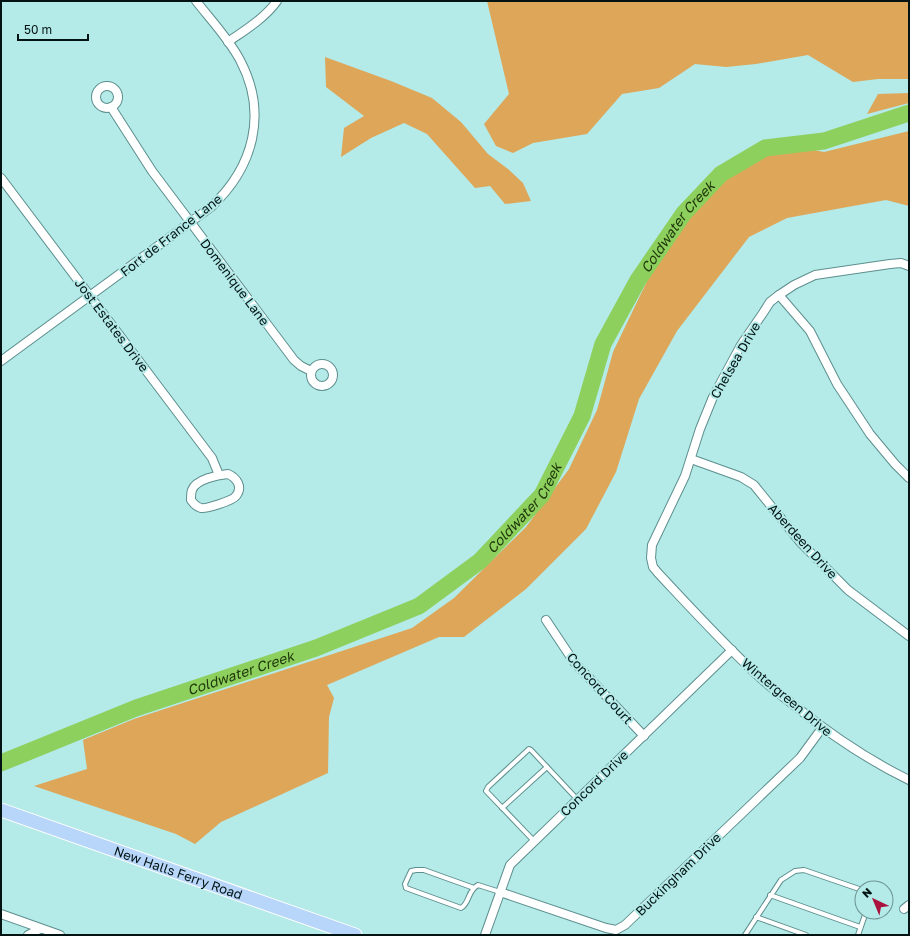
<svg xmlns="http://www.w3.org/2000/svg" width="910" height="936" font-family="'Golos Text',sans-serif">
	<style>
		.green { fill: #dea658 }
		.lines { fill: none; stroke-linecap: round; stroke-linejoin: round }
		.river { stroke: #8ed05e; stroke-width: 17 }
		.service-casing { stroke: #5c8f8e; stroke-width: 6 }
		.minor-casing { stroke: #5c8f8e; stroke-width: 10 }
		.primary-casing { stroke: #fff; stroke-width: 15 }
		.service { stroke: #fff; stroke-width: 4 }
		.minor { stroke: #fff; stroke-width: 8 }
		.primary { stroke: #b8d6fa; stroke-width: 13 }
		.labels { text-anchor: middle; stroke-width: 4; stroke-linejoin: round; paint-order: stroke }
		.street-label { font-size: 13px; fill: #011313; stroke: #b4eae8 }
		.water-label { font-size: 14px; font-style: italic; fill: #20390b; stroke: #b4eae8 }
	</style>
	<rect width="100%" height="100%" fill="#b4eae8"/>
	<g class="green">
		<polygon points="487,1 909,1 909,79 878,79 853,82 808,55 756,64 726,67 695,64 659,88 622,94 587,134 533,143 513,153 496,146 484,124 509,94"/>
		<polygon points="325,57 391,81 432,98 461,122 488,154 508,169 523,183 531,201 505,204 490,186 475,188 427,134 404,123 371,138 341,157 344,128 364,116 326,87"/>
		<polygon points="909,93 909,103 867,114 878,94"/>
		<polygon points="909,131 909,206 886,200 787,218 749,237 677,331 639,399 616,472 586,529 526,589 464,637 439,637 327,685 334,698 329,717 328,773 221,822 195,844 176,834 34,786 87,769 83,740 134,719 412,628 454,598 526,527 569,469 597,410 613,352 650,275 678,227 710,187 735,168 772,153 809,149 824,152"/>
	</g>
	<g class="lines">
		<path class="river" id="s1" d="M1 763 136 708 316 648 419 606 480 561 542 495 582 416 603 344 638 280 684 213 721 174 765 148 824 141 909 113"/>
		<defs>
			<g id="service">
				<polyline points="502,808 547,767"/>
				<polyline points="534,841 488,793 486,791 488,787 529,749 531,750 577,799"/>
				<path d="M474 888 424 870H416L411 871 405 884 406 888 461 908C470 903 467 891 478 885L500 892"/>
				<polyline points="770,895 860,927"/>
				<polyline points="756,917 806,935"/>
				<polyline points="745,935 781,880 795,871 804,870 862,890"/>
				<polyline points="858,935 866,912"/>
			</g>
			<g id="minor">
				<path d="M228 42C245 30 265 18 277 1"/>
				<circle cx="107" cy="97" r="11"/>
				<polyline points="111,107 152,171 294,360 301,366 311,371"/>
				<polyline points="1,178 212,458 219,475"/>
				<path d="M909 266 901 263 890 264 815 275 794 285 779 295 770 302 763 313 741 345 713 397 700 429 685 476 652 545 651 558 653 567 658 573C689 606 720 640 753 671 766 684 781 695 795 706 831 735 868 760 909 780"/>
				<polyline points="779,295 810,331 837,384 870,434 895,464 909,478"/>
				<path d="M1 361 211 207C254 167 268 113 240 60 229 39 211 20 196 1"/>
				<circle cx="322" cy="375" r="11"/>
				<polyline points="691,459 741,477 754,485 801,543 848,590 909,636"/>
				<path d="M228 474C237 478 243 487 236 496 232 501 206 509 201 508 197 507 193 503 191 500 191 497 191 493 192 490 196 479 218 475 228 474Z"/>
				<polyline points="546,620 574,662 644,736"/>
				<polyline points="500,892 606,928 616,930 625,925 800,758 822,728"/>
				<polyline points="904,909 909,905"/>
				<polyline points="1,914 60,935"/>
				<polyline points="28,935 40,929"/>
				<polyline points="485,935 510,865 732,650"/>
			</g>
			<g id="primary">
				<path id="s2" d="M1 810 355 935"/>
			</g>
		</defs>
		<use href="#service" class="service-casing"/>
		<use href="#minor" class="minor-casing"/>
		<use href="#primary" class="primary-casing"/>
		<use href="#service" class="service"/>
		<use href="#minor" class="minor"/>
		<use href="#primary" class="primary"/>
	</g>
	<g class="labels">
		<g class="street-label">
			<text transform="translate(171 235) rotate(-38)" y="5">Fort de France Lane</text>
			<text transform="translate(235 282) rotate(53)" y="5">Domenique Lane</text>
			<text transform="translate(112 325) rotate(53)" y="5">Jost Estates Drive</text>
			<text transform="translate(735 360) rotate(-60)" y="5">Chelsea Drive</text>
			<text transform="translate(803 541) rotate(48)" y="5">Aberdeen Drive</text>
			<text transform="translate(600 688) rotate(48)" y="5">Concord Court</text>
			<text transform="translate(787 697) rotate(40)" y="5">Wintergreen Drive</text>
			<text transform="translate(594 783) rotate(-44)" y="5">Concord Drive</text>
			<text dy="5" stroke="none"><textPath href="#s2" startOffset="188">New Halls Ferry Road</textPath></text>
			<text transform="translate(678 874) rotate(-44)" y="5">Buckingham Drive</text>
		</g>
		<g class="water-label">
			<text dy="5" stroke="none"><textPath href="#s1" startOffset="916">Coldwater Creek</textPath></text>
			<text dy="5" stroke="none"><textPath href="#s1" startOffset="592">Coldwater Creek</textPath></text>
			<text dy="5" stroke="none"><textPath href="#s1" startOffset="256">Coldwater Creek</textPath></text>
		</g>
	</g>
	<rect width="910" height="936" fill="none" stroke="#011313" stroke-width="4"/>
	<g transform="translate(874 900) rotate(316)"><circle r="19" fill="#b4eae8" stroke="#6c9493"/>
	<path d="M0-3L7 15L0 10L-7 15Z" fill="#a9133d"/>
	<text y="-6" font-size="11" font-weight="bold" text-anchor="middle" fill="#011313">N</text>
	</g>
	<path d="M18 34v6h70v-6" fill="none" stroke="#011313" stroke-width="2"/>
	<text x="24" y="34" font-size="12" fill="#011313" stroke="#b4eae8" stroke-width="3" paint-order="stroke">50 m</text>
</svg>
